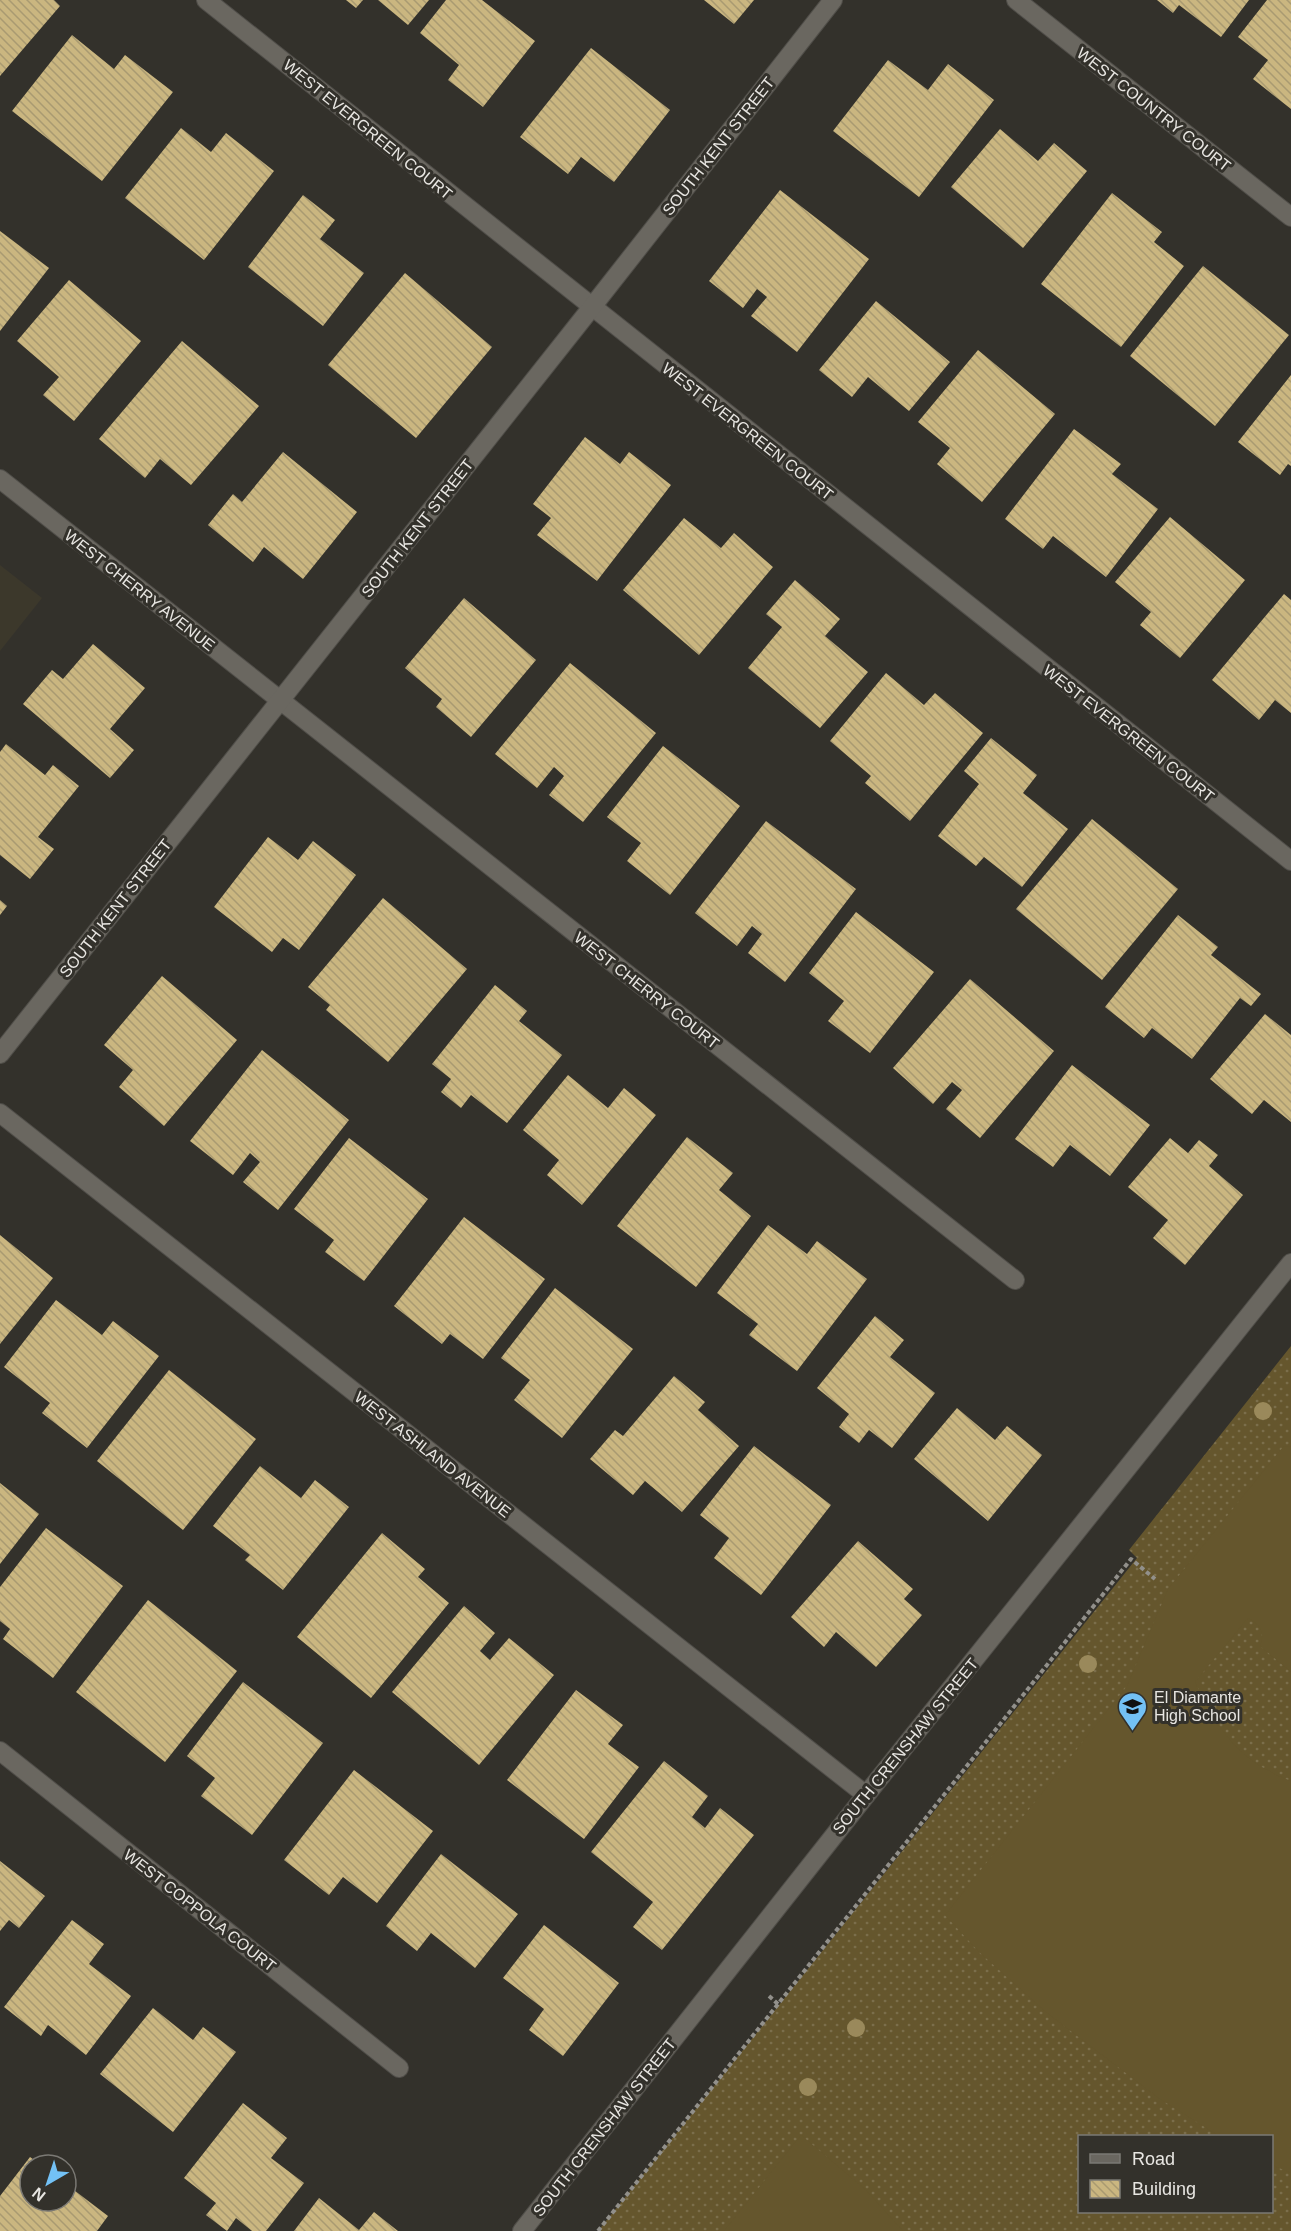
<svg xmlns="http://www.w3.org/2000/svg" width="1291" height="2231" font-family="Arial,sans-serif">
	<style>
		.built { fill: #3c382b }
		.grass { fill: url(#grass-dots); fill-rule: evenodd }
		.garden { fill: #65562d }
		.building { fill: url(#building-back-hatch) }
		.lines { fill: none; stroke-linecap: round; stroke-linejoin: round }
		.minor-casing { stroke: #504e49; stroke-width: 20 }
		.path { stroke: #92908b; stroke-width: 4; stroke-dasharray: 4.5 3; stroke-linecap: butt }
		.minor { stroke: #6a6760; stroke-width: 18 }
		.tree { fill: #9a895b }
		.labels { text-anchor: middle; stroke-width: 6; stroke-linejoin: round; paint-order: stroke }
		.street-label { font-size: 16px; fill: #e8e6e2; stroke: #33312b }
		.poi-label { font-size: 16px; fill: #e8e6e2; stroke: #33312b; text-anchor: start }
	</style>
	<defs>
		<pattern id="grass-dots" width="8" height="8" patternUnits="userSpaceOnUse" patternTransform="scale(1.5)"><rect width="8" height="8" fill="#65562d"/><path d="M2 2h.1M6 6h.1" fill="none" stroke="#7b6e4b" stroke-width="1.8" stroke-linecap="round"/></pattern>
		<pattern id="building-back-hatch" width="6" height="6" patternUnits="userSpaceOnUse" patternTransform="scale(1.5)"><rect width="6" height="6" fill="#cab680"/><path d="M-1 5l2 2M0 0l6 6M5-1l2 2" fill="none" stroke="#a99a71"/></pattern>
	</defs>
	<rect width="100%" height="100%" fill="#33312b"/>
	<polygon class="built" points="0,565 42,598 0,651"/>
	<path class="grass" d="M1291 1346V2231H598L1137 1558 1129 1550ZM1080 2136H1272V2212H1080Z"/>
	<g class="garden">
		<path d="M1291 1446V1672L1260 1646C1265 1632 1261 1625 1248 1618L1195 1682C1218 1731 1239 1761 1291 1781V2173L1272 2165V2136H1219L1160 2099 1047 2013 979 1952 945 1915 1127 1686 1168 1589 1283 1447Z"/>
		<polygon points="801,2135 866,2190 903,2231 724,2231"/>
	</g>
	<g class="building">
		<polygon points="0,0 54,0 60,6 0,76"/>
		<polygon points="346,0 363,0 356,8"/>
		<polygon points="378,0 429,0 408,25"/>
		<polygon points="446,0 482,0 535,41 483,107 448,80 459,65 420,33"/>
		<polygon points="704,0 754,0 734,24"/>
		<polygon points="1157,0 1249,0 1221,37 1179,5 1173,13"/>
		<polygon points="1267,0 1291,0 1291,109 1253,79 1268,60 1238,37"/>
		<polygon points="72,35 114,69 125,55 173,92 102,181 12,111"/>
		<polygon points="591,48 670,110 614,182 581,157 568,174 520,137"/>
		<polygon points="888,60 928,90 948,64 994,100 919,197 833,131"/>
		<polygon points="181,128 211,152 226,133 274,171 204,260 125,198"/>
		<polygon points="1000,129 1038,161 1054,143 1087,171 1023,248 951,187"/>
		<polygon points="780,190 869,259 797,352 751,316 767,297 757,289 743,308 709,281"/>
		<polygon points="1112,193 1162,232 1154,242 1184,266 1121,347 1041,284"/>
		<polygon points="303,195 335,220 320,239 364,273 323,326 248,267"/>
		<polygon points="0,231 49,268 0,331"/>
		<polygon points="1203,266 1289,335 1215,426 1130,356"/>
		<polygon points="405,273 492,347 416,438 328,365"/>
		<polygon points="69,280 141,341 74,421 43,395 59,377 17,341"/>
		<polygon points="876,301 950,362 909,411 868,377 852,397 819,370"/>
		<polygon points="182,341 259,406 191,485 160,459 145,478 99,439"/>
		<polygon points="978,350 1055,414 982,502 937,464 950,448 918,422"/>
		<polygon points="1291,375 1291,466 1288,464 1280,475 1238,442"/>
		<polygon points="1074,429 1121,464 1112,474 1158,509 1106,577 1053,536 1043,549 1005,519"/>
		<polygon points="585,437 620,464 629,452 671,485 597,581 537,535 551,518 533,504"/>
		<polygon points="283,452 357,512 303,579 264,547 253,562 208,525 233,494 242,502"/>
		<polygon points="1170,517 1245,580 1180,658 1140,625 1151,612 1115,582"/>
		<polygon points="684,518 721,548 734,533 773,567 699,655 623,590"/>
		<polygon points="795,580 840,619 825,636 868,672 820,728 748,668 782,627 766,614"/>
		<polygon points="1284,594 1291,600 1291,713 1275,700 1259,720 1212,680"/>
		<polygon points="464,598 536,660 471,737 436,707 442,699 405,668"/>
		<polygon points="93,644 145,688 110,729 134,750 110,778 23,704 52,670 63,679"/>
		<polygon points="570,663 656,733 583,822 549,795 564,776 554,767 537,788 495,754"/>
		<polygon points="886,673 924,705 935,693 983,733 910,821 865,783 871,776 830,741"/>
		<polygon points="991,738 1037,775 1023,793 1068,829 1022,887 984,857 976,866 938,836 979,784 964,771"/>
		<polygon points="6,744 45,775 53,765 79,786 38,837 54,849 30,879 0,855 0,752"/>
		<polygon points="663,746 740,806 670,895 627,861 641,843 607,817"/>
		<polygon points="1092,819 1178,889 1102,980 1016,909"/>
		<polygon points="766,821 856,889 785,982 748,953 762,934 752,926 737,946 695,913"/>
		<polygon points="268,837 298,860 313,841 356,875 299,950 283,938 272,952 214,907"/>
		<polygon points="383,898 467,969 388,1062 326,1010 330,1005 308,987"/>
		<polygon points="0,900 7,906 0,915"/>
		<polygon points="856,912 934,972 870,1053 828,1021 844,1001 809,973"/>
		<polygon points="1178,915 1218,947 1211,955 1261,994 1251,1006 1240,998 1192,1059 1152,1028 1144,1038 1105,1007"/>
		<polygon points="162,976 237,1040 164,1126 119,1087 133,1070 104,1045"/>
		<polygon points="970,979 1054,1051 980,1138 946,1109 962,1090 952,1082 933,1104 893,1068"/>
		<polygon points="495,985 527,1011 519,1021 562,1055 507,1123 471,1095 461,1108 441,1092 451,1079 432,1064"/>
		<polygon points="1265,1014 1291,1035 1291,1122 1264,1100 1252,1114 1210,1079"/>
		<polygon points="262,1050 349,1120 278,1210 243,1182 260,1162 250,1153 233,1175 190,1141"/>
		<polygon points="1072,1065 1150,1125 1110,1176 1070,1145 1053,1167 1015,1139"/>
		<polygon points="568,1075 608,1108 624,1088 656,1115 582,1205 547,1175 559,1160 523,1130"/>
		<polygon points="687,1137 733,1173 719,1190 751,1216 696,1287 617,1226"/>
		<polygon points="349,1138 428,1199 364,1281 325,1252 334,1240 294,1209"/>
		<polygon points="1170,1138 1188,1153 1199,1140 1218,1155 1209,1166 1243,1195 1185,1265 1153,1238 1168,1220 1128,1187"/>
		<polygon points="464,1217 545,1279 483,1359 450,1334 442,1344 394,1306"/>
		<polygon points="768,1225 807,1254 817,1241 867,1279 797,1371 749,1335 758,1324 717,1293"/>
		<polygon points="0,1235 53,1278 0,1344"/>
		<polygon points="555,1288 633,1349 562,1438 514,1400 530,1380 501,1358"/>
		<polygon points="56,1300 102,1335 113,1321 159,1356 87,1448 42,1413 50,1403 4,1367"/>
		<polygon points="875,1316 904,1340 890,1357 935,1393 892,1448 869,1430 859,1443 839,1427 849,1414 817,1388"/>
		<polygon points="169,1370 256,1439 183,1530 97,1461"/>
		<polygon points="674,1376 705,1402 698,1410 739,1446 682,1512 645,1481 633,1495 590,1459 615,1430 623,1436"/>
		<polygon points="957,1408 995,1440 1007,1426 1042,1455 988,1521 914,1459"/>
		<polygon points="754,1446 831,1505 761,1595 714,1558 729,1538 700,1515"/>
		<polygon points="260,1466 301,1498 315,1480 349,1507 283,1590 245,1560 250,1555 213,1526"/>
		<polygon points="0,1483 39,1514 0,1564"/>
		<polygon points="46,1528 123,1586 53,1678 3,1639 10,1629 0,1621 0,1587"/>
		<polygon points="382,1533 425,1569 418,1577 449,1603 371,1698 297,1637"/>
		<polygon points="858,1541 913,1589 904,1599 922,1615 876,1667 836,1632 824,1647 791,1617"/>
		<polygon points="148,1600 237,1671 165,1762 76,1692"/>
		<polygon points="464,1606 495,1633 480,1651 490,1660 509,1638 554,1675 479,1765 392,1692"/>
		<polygon points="243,1682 323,1743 252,1835 201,1796 215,1778 187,1756"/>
		<polygon points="576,1690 623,1725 608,1744 639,1767 584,1839 507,1780"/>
		<polygon points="664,1761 708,1796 692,1817 705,1828 720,1808 754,1835 662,1950 633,1927 653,1902 591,1852"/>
		<polygon points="354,1770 433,1831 377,1903 343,1877 329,1895 284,1860"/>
		<polygon points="441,1854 518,1914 475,1968 431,1933 417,1951 386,1926"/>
		<polygon points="0,1861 45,1896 19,1928 9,1920 0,1931"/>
		<polygon points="72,1920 104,1944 89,1964 131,1996 86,2055 48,2025 41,2036 4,2007"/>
		<polygon points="544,1925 619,1983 563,2056 529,2030 544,2009 503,1978"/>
		<polygon points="153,2008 193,2040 203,2027 236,2052 173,2132 100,2074"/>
		<polygon points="243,2103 287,2138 271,2158 304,2183 266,2231 252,2231 236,2218 227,2231 206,2215 216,2203 184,2178"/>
		<polygon points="30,2157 41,2165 30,2165 30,2201 66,2201 66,2184 108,2216 97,2231 0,2231 0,2196"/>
		<polygon points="319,2198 359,2230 374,2212 398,2231 294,2231"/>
	</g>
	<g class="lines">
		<defs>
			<g id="minor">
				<polyline points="206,0 1291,861"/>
				<polyline points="1016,0 1291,217"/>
				<polyline points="0,479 1015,1280"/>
				<polyline points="0,1054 592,307 833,0"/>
				<polyline points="0,1113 866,1795"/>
				<polyline points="0,1751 399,2068"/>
				<polyline points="522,2231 866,1795 1291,1263"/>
			</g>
		</defs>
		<use href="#minor" class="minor-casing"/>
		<g class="path">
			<polyline points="769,1996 778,2004"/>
			<polyline points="598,2231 1131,1559 1155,1579"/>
		</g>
		<use href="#minor" class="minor"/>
	</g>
	<g class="tree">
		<circle cx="1263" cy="1411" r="9"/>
		<circle cx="1088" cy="1664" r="9"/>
		<circle cx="856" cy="2028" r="9"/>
		<circle cx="808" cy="2087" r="9"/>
	</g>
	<defs>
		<symbol id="school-pin" viewBox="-11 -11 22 30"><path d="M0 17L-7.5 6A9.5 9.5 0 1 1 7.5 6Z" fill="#73c1f5" stroke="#33312b"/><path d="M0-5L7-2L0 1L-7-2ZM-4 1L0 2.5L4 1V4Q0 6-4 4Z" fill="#111"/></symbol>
	</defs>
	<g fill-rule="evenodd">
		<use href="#school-pin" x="1116" y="1690" width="33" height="45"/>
	</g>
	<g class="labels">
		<g class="street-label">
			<text transform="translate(1154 109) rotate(38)" y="6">WEST COUNTRY COURT</text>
			<text transform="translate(368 129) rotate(39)" y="6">WEST EVERGREEN COURT</text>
			<text transform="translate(718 146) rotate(-52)" y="6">SOUTH KENT STREET</text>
			<text transform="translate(748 431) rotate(38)" y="6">WEST EVERGREEN COURT</text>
			<text transform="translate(417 528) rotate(-52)" y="6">SOUTH KENT STREET</text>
			<text transform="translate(140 590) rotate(38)" y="6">WEST CHERRY AVENUE</text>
			<text transform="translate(1129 733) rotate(38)" y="6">WEST EVERGREEN COURT</text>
			<text transform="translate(115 908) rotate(-52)" y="6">SOUTH KENT STREET</text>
			<text transform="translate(647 990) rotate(38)" y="6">WEST CHERRY COURT</text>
			<text transform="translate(433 1454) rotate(38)" y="6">WEST ASHLAND AVENUE</text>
			<text transform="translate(905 1746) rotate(-51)" y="6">SOUTH CRENSHAW STREET</text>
			<text transform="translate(200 1910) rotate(38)" y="6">WEST COPPOLA COURT</text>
			<text transform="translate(604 2127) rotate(-52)" y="6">SOUTH CRENSHAW STREET</text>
		</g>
		<g class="poi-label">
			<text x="1154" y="1703">El Diamante<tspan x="1154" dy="18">High School</tspan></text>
		</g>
	</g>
	<rect x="1078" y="2135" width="195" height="78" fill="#33312b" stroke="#7b7974" stroke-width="1.5"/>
	<rect x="1090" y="2154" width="30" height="9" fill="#6a6760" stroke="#7b7974" stroke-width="1.5"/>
	<text x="1132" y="2165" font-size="18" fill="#e8e6e2">Road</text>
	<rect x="1090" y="2180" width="30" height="18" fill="url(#building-back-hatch)" stroke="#7b7974" stroke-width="1.5"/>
	<text x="1132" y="2195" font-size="18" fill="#e8e6e2">Building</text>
	<g transform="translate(48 2183) rotate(219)"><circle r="28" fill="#33312b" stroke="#7b7974" stroke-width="1.5"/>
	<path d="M0-4.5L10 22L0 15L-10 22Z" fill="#73c1f5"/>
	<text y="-9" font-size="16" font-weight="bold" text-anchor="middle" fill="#e8e6e2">N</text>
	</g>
</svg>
